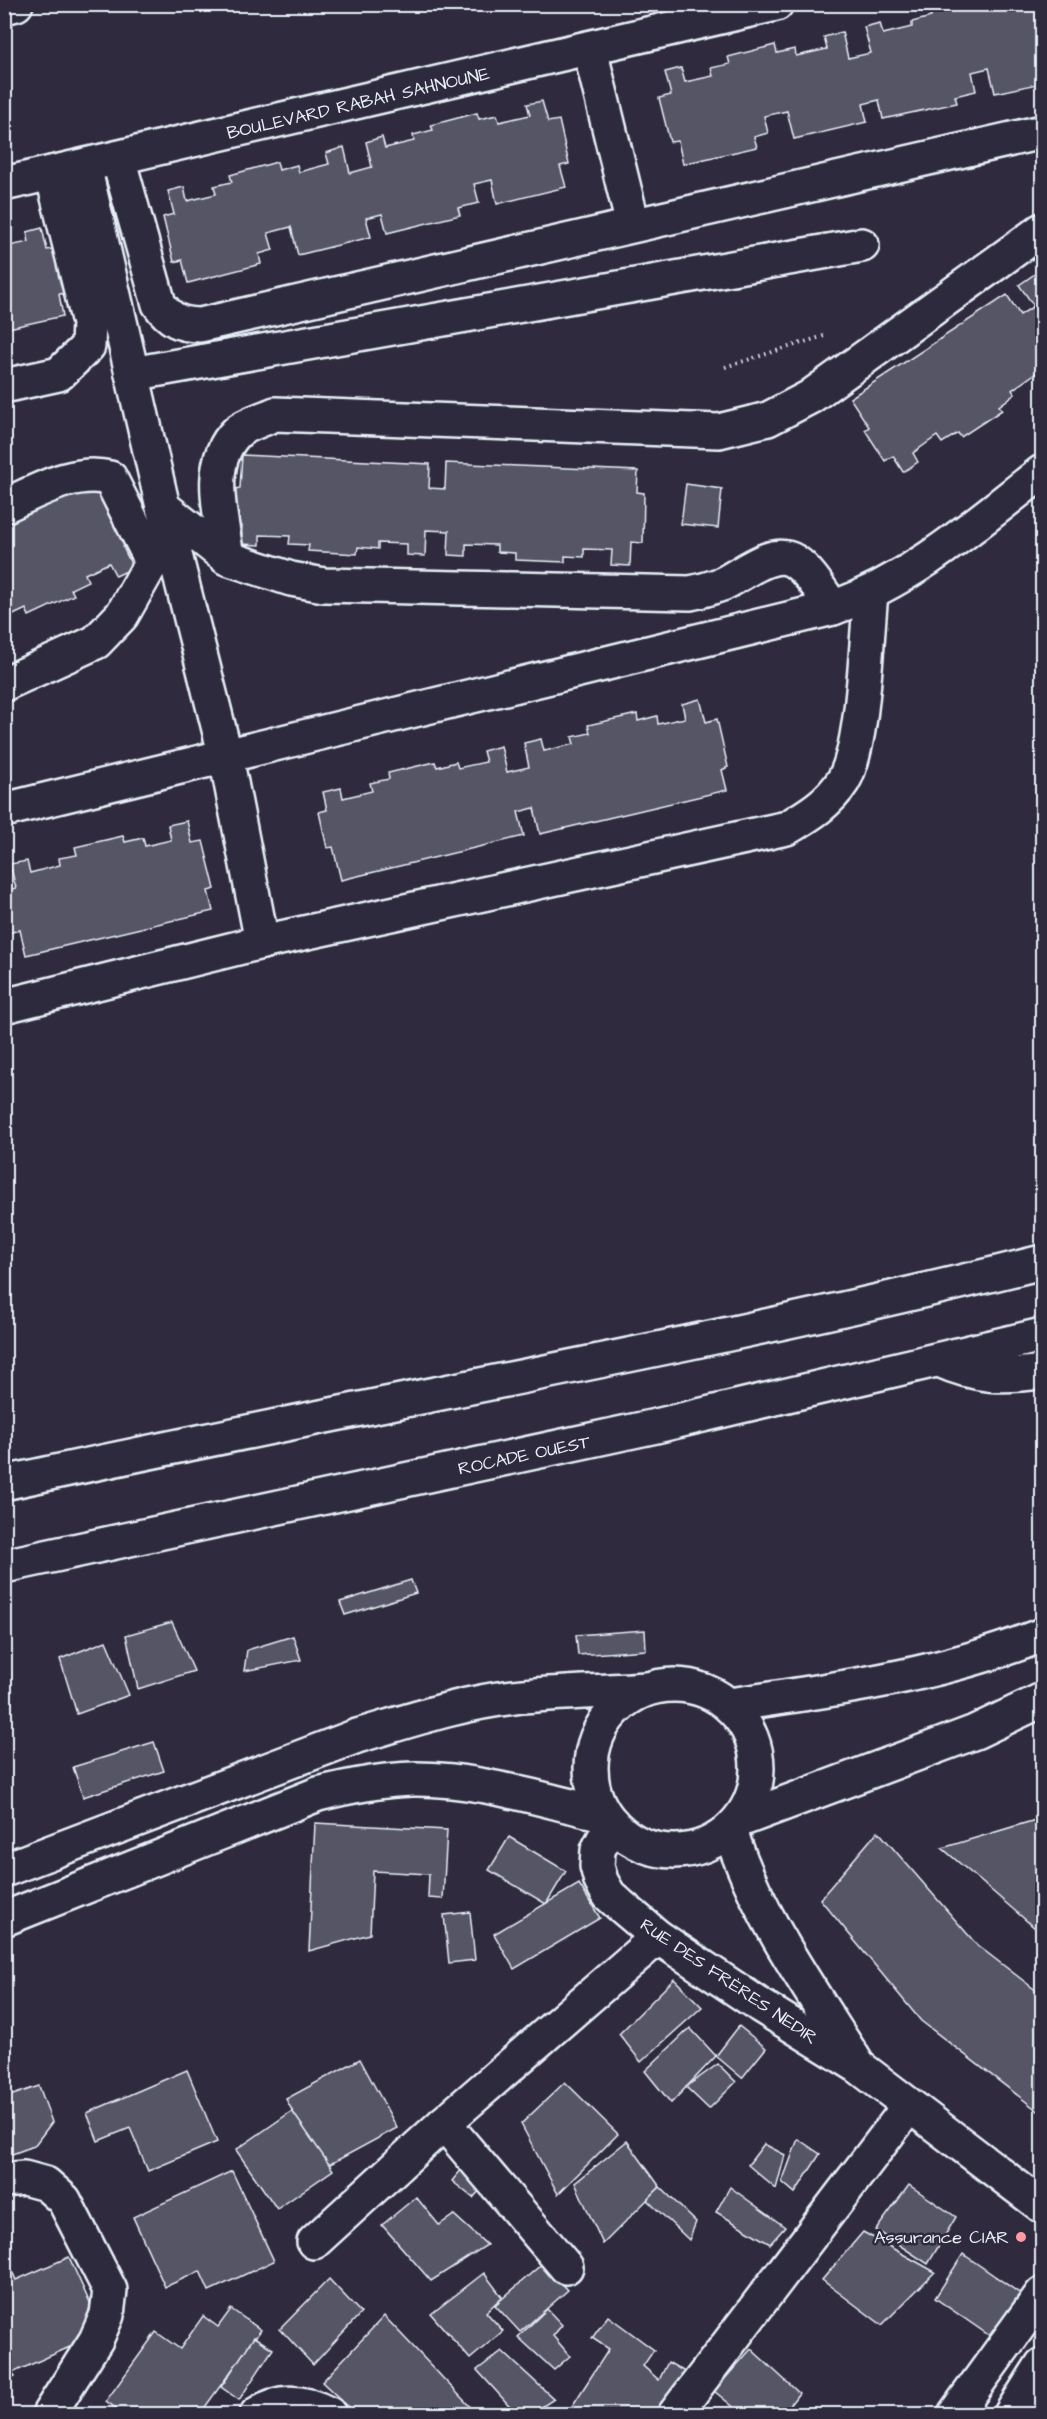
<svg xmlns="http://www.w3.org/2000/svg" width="1047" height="2419" font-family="'Architects Daughter',sans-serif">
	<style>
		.building { fill: #575565; stroke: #e8f1f8; stroke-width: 1.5 }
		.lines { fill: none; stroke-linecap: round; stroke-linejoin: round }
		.minor-casing { stroke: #e8f1f8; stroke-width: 38 }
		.major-casing { stroke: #e8f1f8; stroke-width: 38 }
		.highway-casing { stroke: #e8f1f8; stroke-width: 38 }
		.path { stroke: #e8f1f8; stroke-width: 4; stroke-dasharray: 1.5 4.5; stroke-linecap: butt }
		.minor { stroke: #2f2a3d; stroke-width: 33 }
		.major { stroke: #2f2a3d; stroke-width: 33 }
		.highway { stroke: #2f2a3d; stroke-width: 33 }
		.poi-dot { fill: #ff9aa2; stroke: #2f2a3d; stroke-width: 2 }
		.labels { text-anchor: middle; stroke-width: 5; stroke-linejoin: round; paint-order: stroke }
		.street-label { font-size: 18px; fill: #e8f1f8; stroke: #2f2a3d }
		.poi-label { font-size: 18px; fill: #e8f1f8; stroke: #2f2a3d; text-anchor: end }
	</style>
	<rect width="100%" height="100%" fill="#2f2a3d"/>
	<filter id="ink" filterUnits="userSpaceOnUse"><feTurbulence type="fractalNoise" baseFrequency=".0167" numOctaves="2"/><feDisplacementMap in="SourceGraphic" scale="12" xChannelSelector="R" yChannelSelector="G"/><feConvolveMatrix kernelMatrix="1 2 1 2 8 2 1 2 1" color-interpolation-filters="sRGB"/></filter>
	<g filter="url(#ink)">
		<g class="building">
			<polygon points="963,4 977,4 978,7 997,4 998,11 1042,4 1042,83 995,93 989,68 972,72 976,91 955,96 957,103 883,119 879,100 863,104 867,122 794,139 787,111 764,116 768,133 754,137 757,147 683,164 678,141 670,142 659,98 671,95 665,72 681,68 685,82 713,76 711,68 730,64 728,57 775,45 777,53 795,49 796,56 827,49 824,37 842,32 848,58 871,53 864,27 880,23 883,34 912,27 912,22 931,17 930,12"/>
			<polygon points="542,101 548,122 559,120 569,164 560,166 566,187 497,204 492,180 474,184 479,203 458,208 460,215 387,233 382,214 366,218 371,237 298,255 291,227 268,233 273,250 259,254 261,264 188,283 182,260 174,262 163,217 174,214 168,191 184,187 187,201 216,194 214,186 232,182 230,175 277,162 279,170 297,165 299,172 329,164 326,153 344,147 350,173 372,167 366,142 382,137 385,148 414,141 413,135 433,130 431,125 477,113 479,119 497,115 499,122 530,115 527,104"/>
			<polygon points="42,228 47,250 58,248 68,293 59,294 63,316 4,329 4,247 29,242 27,232"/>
			<polygon points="1042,269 1042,382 1036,373 1012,390 1015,394 999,406 1002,410 961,437 958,433 942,443 937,436 913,453 918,462 903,472 893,456 885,461 865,430 869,427 850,398 1007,295 1020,315 1034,306 1019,285"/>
			<polygon points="242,455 430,464 429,488 445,489 446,463 638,471 637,492 644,493 643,543 631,542 630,566 611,565 612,550 584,549 584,557 565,556 565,562 515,560 515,553 497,552 497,545 466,544 466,556 448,555 449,531 426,530 425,556 407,555 407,544 378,543 378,549 358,547 357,554 308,551 309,545 289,544 290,536 260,535 260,545 241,544 242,526 233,526 235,489 240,488"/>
			<polygon points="97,480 134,541 123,547 133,568 116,576 109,563 85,574 88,581 71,589 74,595 29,616 26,609 9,617 4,611 4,523"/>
			<polygon points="686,484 722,489 718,528 681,524"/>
			<polygon points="700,699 706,722 717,719 728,767 722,770 727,790 540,834 534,808 518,812 524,836 341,880 333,847 327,848 319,812 327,810 323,792 341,788 343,798 372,791 370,783 389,779 388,773 435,762 437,767 456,762 458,768 486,762 483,751 501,746 507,772 529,767 524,743 541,739 544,751 574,744 572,737 590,733 588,725 637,714 638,721 657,716 658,724 685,718 682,704"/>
			<polygon points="187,821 192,843 203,841 215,889 208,891 213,911 26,955 20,930 4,934 4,891 16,888 10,864 27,861 30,873 60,865 59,858 77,855 75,847 123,836 125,842 143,838 145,846 171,840 168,825"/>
			<polygon points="411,1580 416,1593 345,1615 340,1602"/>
			<polygon points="172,1622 194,1671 138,1689 126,1635"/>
			<polygon points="645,1630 646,1650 578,1655 576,1635"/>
			<polygon points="293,1636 301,1660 244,1671 247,1650"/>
			<polygon points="106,1641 129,1695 77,1714 60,1659"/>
			<polygon points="154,1742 164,1771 83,1797 73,1767"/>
			<polygon points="1042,1818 1042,1934 942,1848"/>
			<polygon points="315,1823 447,1830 443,1899 428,1898 429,1874 373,1871 370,1934 309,1951"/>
			<polygon points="878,1831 977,1945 1042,1995 1042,2114 921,2021 820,1899"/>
			<polygon points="509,1837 566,1871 546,1904 489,1870"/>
			<polygon points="579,1884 600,1918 514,1969 494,1934"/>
			<polygon points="470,1912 475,1960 449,1963 444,1915"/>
			<polygon points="674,1979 702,2007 641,2062 619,2034"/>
			<polygon points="739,2026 766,2048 742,2078 716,2056"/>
			<polygon points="690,2028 716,2056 671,2103 645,2071"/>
			<polygon points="360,2059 397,2128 323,2168 286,2099"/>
			<polygon points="718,2064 736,2082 709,2109 686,2087"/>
			<polygon points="187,2070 217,2142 148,2171 130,2128 98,2141 87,2113"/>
			<polygon points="565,2082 618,2134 558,2194 521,2124"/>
			<polygon points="39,2086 52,2122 34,2146 4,2157 4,2098"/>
			<polygon points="292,2111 333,2170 277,2209 236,2150"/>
			<polygon points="798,2139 820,2154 795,2193 782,2182"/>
			<polygon points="627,2141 660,2187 603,2244 575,2183"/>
			<polygon points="764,2144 785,2155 776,2189 748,2165"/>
			<polygon points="466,2164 487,2182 473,2198 452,2181"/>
			<polygon points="232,2171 274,2261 209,2291 200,2271 165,2287 133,2217"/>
			<polygon points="909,2185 956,2217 928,2264 876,2230"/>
			<polygon points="660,2187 696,2222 689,2240 647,2200"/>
			<polygon points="730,2187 785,2227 770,2244 716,2212"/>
			<polygon points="416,2197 439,2225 454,2215 487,2245 431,2281 382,2225"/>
			<polygon points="863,2232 935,2272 882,2325 822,2280"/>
			<polygon points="963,2254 1028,2299 1000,2343 935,2298"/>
			<polygon points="69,2257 103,2332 12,2373 15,2377 4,2382 4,2266 9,2264 16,2280"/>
			<polygon points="543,2263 568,2290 520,2332 495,2305"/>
			<polygon points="484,2273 502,2297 486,2312 503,2331 470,2359 431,2314"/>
			<polygon points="329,2279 361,2313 313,2365 280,2329"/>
			<polygon points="231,2309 261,2330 200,2414 124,2414 106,2401 156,2332 180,2349 203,2316 218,2327"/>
			<polygon points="547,2309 562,2325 553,2336 570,2356 554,2370 518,2337"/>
			<polygon points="384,2316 477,2414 356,2414 322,2382"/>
			<polygon points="608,2316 654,2350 643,2366 659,2380 668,2362 695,2378 664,2414 567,2414 609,2349 592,2338"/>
			<polygon points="254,2337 273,2349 239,2400 221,2387"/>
			<polygon points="751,2349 799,2393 783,2414 742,2414 714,2391"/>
			<polygon points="502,2351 554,2399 531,2414 517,2414 477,2370"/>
		</g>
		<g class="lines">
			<defs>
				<g id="minor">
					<polyline points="4,7 16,4"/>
					<polyline points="590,50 633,225"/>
					<path d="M118 158 159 304C170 320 181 325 200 325L1042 132"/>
					<polyline points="84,166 163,507 226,757 262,942"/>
					<polyline points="4,184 776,4"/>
					<polyline points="132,374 862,245"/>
					<polyline points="4,386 59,374 88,346 89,323 52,173"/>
					<path d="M4 506C38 491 73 469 110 478L153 563"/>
					<path d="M163 507 227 558 291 579 324 585 690 593C701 591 711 588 722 584 741 576 772 547 794 561 810 571 822 593 833 608"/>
					<path d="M227 558C222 518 204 464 237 432 246 424 264 419 275 414L719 431 768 419 810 397 1042 230"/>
					<polyline points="4,684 96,642 122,615 169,532"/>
					<path d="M4 810 833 608C915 578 974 525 1042 472"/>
					<path d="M4 1006 262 942 787 828C809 815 829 803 843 781 864 747 866 639 871 594"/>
					<path d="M4 1870 357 1736C408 1721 461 1703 514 1697 558 1692 603 1692 647 1689"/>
					<path d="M4 1919 318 1794C350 1786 381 1780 413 1779 477 1778 542 1800 604 1814"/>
					<polyline points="444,2123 566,2267"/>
					<polyline points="4,2180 24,2178 46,2184 64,2200 110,2290 107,2315 96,2340 49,2414"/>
					<polyline points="314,2242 444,2123 658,1937"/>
					<path d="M257 2414C281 2398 304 2401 329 2414"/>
					<polyline points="675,2414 909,2106"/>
					<polyline points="955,2414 1042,2294"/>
					<polyline points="1011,2414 1042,2365"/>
				</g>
				<g id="major">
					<circle cx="674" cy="1768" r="83"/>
					<path d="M729 1705C835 1690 942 1675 1042 1635"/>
					<polyline points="740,1820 975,1732 1042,1700"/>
					<polyline points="612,1823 598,1850 597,1866 601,1881 609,1895 620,1905 658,1937 761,2006 858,2066 1042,2206"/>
					<path d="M730 1830C757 1915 809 1987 856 2062"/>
				</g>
				<g id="highway">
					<path d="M939 1360C977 1377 1002 1377 1042 1372"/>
					<path d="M4 1483C350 1407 699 1348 1042 1262"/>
					<polyline points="4,1566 656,1426 1042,1335"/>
				</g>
			</defs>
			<use href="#minor" class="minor-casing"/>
			<use href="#major" class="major-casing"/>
			<use href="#highway" class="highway-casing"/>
			<polyline class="path" points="725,367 827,335"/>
			<use href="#minor" class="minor"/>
			<use href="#major" class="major"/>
			<use href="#highway" class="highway"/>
		</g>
	</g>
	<circle class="poi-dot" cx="1021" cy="2237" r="6"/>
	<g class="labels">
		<g class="street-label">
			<text transform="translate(358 103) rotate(-13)" y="6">BOULEVARD RABAH SAHNOUNE</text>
			<text transform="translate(524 1455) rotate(-12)" y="6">ROCADE OUEST</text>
			<text transform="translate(729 1981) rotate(34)" y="6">RUE DES FRÈRES NEDIR</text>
		</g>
		<g class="poi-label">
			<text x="1009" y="2243">Assurance CIAR</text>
		</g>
	</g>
	<rect width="1047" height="2419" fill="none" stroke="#2f2a3d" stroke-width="24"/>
	<rect x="12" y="12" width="1023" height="2395" fill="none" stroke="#e8f1f8" stroke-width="2" filter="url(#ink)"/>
</svg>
